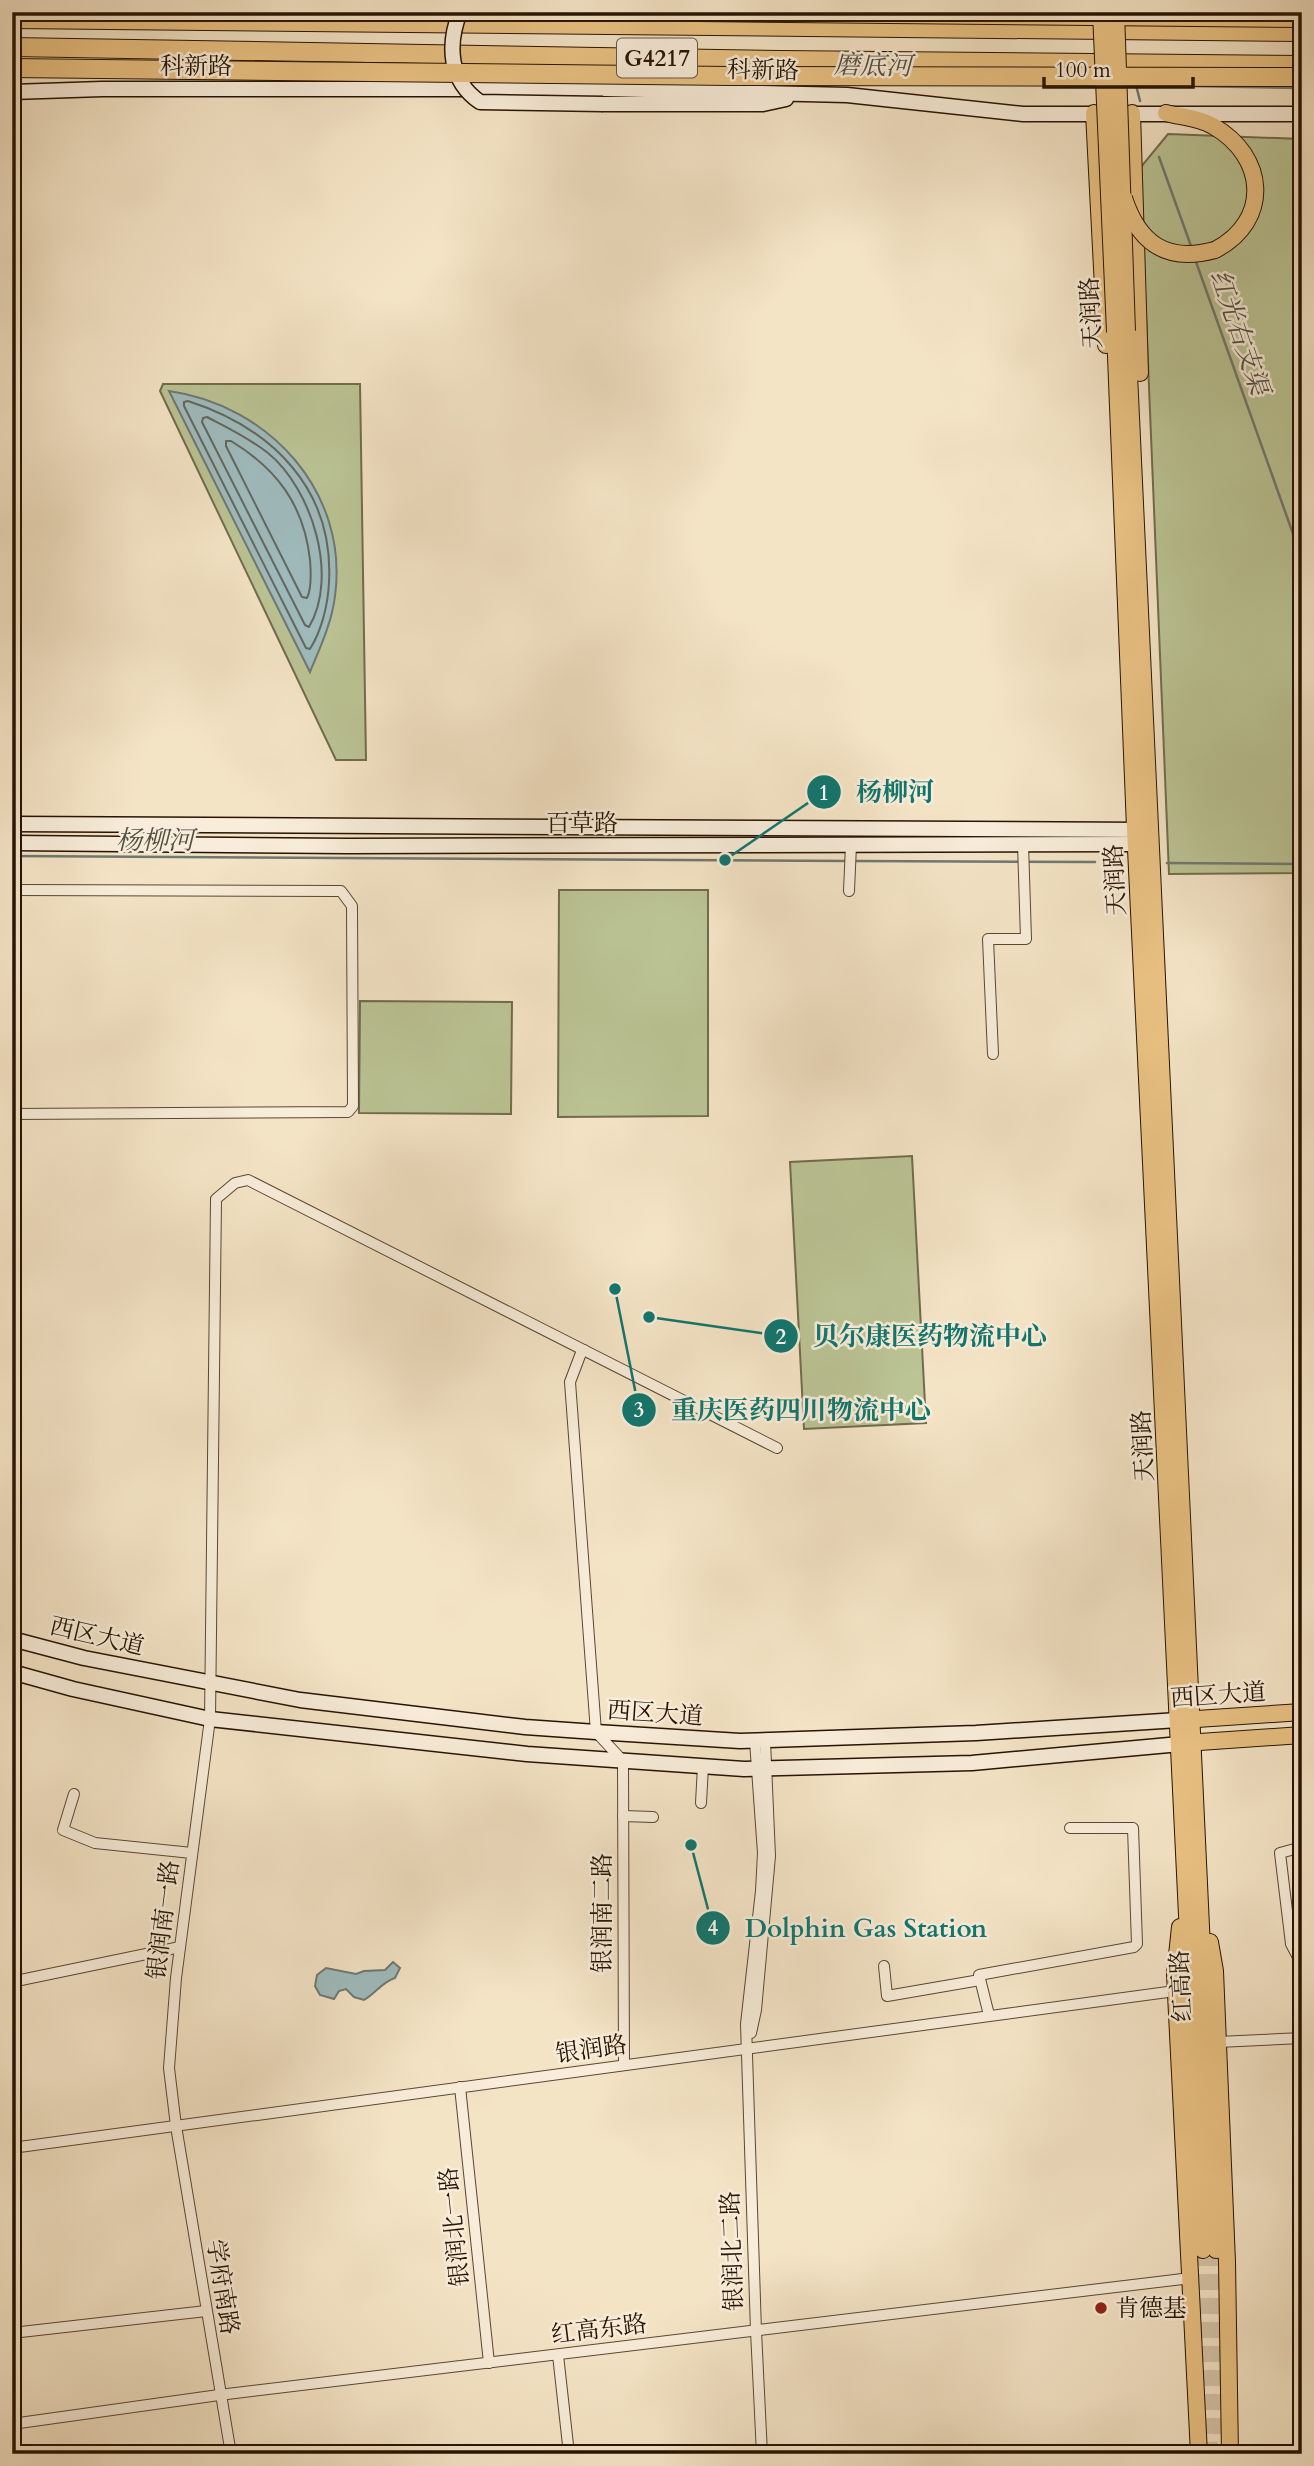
<svg xmlns="http://www.w3.org/2000/svg" width="1314" height="2466" font-family="Cardo,'Noto Serif SC',serif">
	<style>
		.green { fill: #bbc495; stroke: #716c4c; stroke-width: 2 }
		.water { fill: #9fbcbe; stroke: #6f7873; stroke-width: 2 }
		.lines { fill: none; stroke-linecap: round; stroke-linejoin: round }
		.shore { stroke: #636860; stroke-width: 2 }
		.stream { stroke: #6f7873; stroke-width: 2.5 }
		.primary-tunnel { stroke: #d5c5a9; stroke-width: 16; stroke-dasharray: 16 8; stroke-linecap: butt }
		.street-casing { stroke: #5a4733; stroke-width: 12 }
		.secondary-casing { stroke: #271302; stroke-width: 17 }
		.primary-casing { stroke: #271302; stroke-width: 18 }
		.highway-casing { stroke: #271302; stroke-width: 20 }
		.street { stroke: #f8edda; stroke-width: 10 }
		.secondary { stroke: #f8edda; stroke-width: 14 }
		.primary { stroke: #eac283; stroke-width: 16 }
		.highway { stroke: #eac283; stroke-width: 18 }
		.secondary-bridge-casing { stroke: #271302; stroke-width: 17; stroke-linecap: butt }
		.primary-bridge-casing { stroke: #271302; stroke-width: 18; stroke-linecap: butt }
		.highway-bridge-casing { stroke: #271302; stroke-width: 20; stroke-linecap: butt }
		.secondary-bridge { stroke: #f8edda; stroke-width: 14 }
		.primary-bridge { stroke: #eac283; stroke-width: 16 }
		.highway-bridge { stroke: #eac283; stroke-width: 18 }
		.poi-dot { fill: #8f2418; stroke: #f8edda; stroke-width: 2.5 }
		.labels { text-anchor: middle; stroke-width: 5; stroke-linejoin: round; paint-order: stroke }
		.shield { fill: #f8edda; stroke: #665443; stroke-width: 2 }
		.shield-label { font-size: 23px; font-weight: bold; fill: #271302 }
		.street-label { font-size: 24px; fill: #271302; stroke: #f8edda }
		.poi-label { font-size: 24px; fill: #271302; stroke: #f8edda; text-anchor: start }
		.water-label { font-size: 26px; font-style: italic; fill: #514e44; stroke: #f8edda }
		.leader { fill: none; stroke: #0f766e; stroke-width: 2.5 }
		.callout-dot { fill: #0f766e; stroke: #f8edda; stroke-width: 2.5 }
		.mark-label { font-size: 21px; text-anchor: middle; font-weight: bold; fill: #fff }
		.callout-label { font-size: 26px; text-anchor: middle; font-weight: bold; fill: #0f766e; stroke: #f8edda; stroke-width: 5; stroke-linejoin: round; paint-order: stroke }
	</style>
	<rect width="100%" height="100%" fill="#f4e4c6"/>
	<filter id="stains"><feTurbulence type="fractalNoise" baseFrequency=".00286" numOctaves="4"/><feColorMatrix values="0 0 0 0 .2 0 0 0 0 .09 0 0 0 0 .02 0 0 0 .5 -.17"/></filter>
	<radialGradient id="worn" r=".72"><stop offset=".6" stop-color="#630" stop-opacity="0"/><stop offset="1" stop-color="#630" stop-opacity=".3"/></radialGradient>
	<g class="green">
		<polygon points="1168,134 1302,139 1302,873 1169,874 1140,168"/>
		<polygon points="163,384 360,384 366,760 336,760 160,391"/>
		<polygon points="559,890 708,890 708,1116 558,1117"/>
		<polygon points="360,1001 512,1002 511,1114 359,1113"/>
		<polygon points="912,1156 926,1423 804,1429 790,1162"/>
	</g>
	<g class="water">
		<path d="M169 391C269 405 349 492 335 596 332 622 320 648 310 672Z"/>
		<path d="M393 1962 400 1968 395 1978C382 1982 376 1993 364 2000L354 1997 346 1989 339 1991 334 1999 320 1995 315 1986 317 1975 326 1968 356 1974 364 1971 385 1970Z"/>
	</g>
	<g class="lines">
		<g class="shore">
			<path d="M188 401C272 428 334 489 329 582 328 604 322 630 310 649L306 648 184 406V402Z"/>
			<path d="M207 417C228 428 249 438 268 453 312 489 339 576 309 627L305 625 202 422 203 418Z"/>
			<path d="M226 441H231C277 469 304 505 310 560 311 572 312 588 307 598L302 597 226 446Z"/>
		</g>
		<g class="stream">
			<polyline points="1136,85 1140,101"/>
			<polyline points="1137,85 1302,88"/>
			<polyline points="1159,157 1191,246"/>
			<polyline points="1195,259 1302,559"/>
			<polyline points="12,856 847,861"/>
			<polyline points="853,861 1095,862"/>
			<polyline points="1167,863 1302,864"/>
		</g>
		<g class="primary-tunnel">
			<polyline points="1203,2250 1210,2454"/>
			<polyline points="1216,2250 1222,2441"/>
		</g>
		<defs>
			<g id="street">
				<polyline points="12,890 341,891 352,906 353,1106 348,1112 12,1114"/>
				<polyline points="849,891 851,845"/>
				<polyline points="993,1054 988,939 1026,939 1023,844"/>
				<polyline points="584,1350 581,1353 570,1382 596,1732 623,1761 624,2065"/>
				<polyline points="755,1741 763,1853 761,1891 746,2024 756,2331 762,2454"/>
				<polyline points="74,1794 63,1830 95,1843 192,1853"/>
				<polyline points="701,1803 703,1766"/>
				<polyline points="623,1816 653,1817"/>
				<polyline points="1302,1847 1280,1853 1291,1944 1302,1965"/>
				<polyline points="884,1966 887,1996 980,1980"/>
				<polyline points="16,1981 180,1947"/>
				<polyline points="989,2015 979,1975 1134,1947 1137,1944 1133,1828 1070,1828"/>
				<polyline points="751,2033 756,2010 770,1856 765,1741"/>
				<polyline points="1218,2042 1302,2038"/>
				<polyline points="460,2087 489,2363"/>
				<polyline points="12,2148 1175,1991"/>
				<polyline points="12,2333 206,2311"/>
				<polyline points="558,2355 569,2454"/>
				<polyline points="12,2424 219,2395 1191,2278"/>
				<polyline points="231,2454 176,2126 169,2068 176,1978 210,1719 216,1199 235,1183 248,1180 777,1448"/>
			</g>
			<g id="secondary">
				<polyline points="12,92 102,89 606,89 847,95 1023,114 1302,114"/>
				<polyline points="603,104 763,104 786,99"/>
				<polyline points="12,824 1145,830"/>
				<polyline points="12,843 348,846 1145,844"/>
				<polyline points="12,1639 84,1658 300,1700 525,1727 596,1732 740,1741 976,1733 1178,1720"/>
				<polyline points="12,1672 73,1689 210,1719 527,1754 744,1769 972,1763 1180,1744"/>
			</g>
			<g id="primary">
				<polyline points="1094,113 1106,345"/>
				<polyline points="1132,113 1140,373"/>
				<path d="M1166 113C1181 117 1200 118 1213 126 1266 156 1272 220 1215 250"/>
				<polyline points="1127,331 1216,2250"/>
				<polyline points="1115,332 1135,828 1203,2250"/>
				<polyline points="1182,1720 1302,1712"/>
				<polyline points="1185,1743 1302,1735"/>
				<polyline points="1180,1927 1175,1974 1199,2454"/>
				<polyline points="1210,1942 1215,1971 1227,2262 1230,2454"/>
			</g>
			<g id="highway">
				<polyline points="12,19 1302,32"/>
				<polyline points="12,47 781,60 1302,65"/>
			</g>
		</defs>
		<use href="#street" class="street-casing"/>
		<use href="#secondary" class="secondary-casing"/>
		<use href="#primary" class="primary-casing"/>
		<use href="#highway" class="highway-casing"/>
		<use href="#street" class="street"/>
		<use href="#secondary" class="secondary"/>
		<use href="#primary" class="primary"/>
		<use href="#highway" class="highway"/>
		<defs>
			<path id="secondary-bridge" d="M460 12C447 45 449 81 480 102L603 104"/>
			<g id="primary-bridge">
				<polyline points="1101,12 1115,332"/>
				<polyline points="1116,12 1127,331"/>
				<path d="M1124 198C1139 244 1167 263 1215 250"/>
			</g>
			<g id="highway-bridge">
				<polyline points="697,12 1302,18"/>
				<polyline points="12,68 730,76 1302,77"/>
			</g>
		</defs>
		<use href="#secondary-bridge" class="secondary-bridge-casing"/>
		<use href="#primary-bridge" class="primary-bridge-casing"/>
		<use href="#highway-bridge" class="highway-bridge-casing"/>
		<use href="#secondary-bridge" class="secondary-bridge"/>
		<use href="#primary-bridge" class="primary-bridge"/>
		<use href="#highway-bridge" class="highway-bridge"/>
	</g>
	<circle class="poi-dot" cx="1101" cy="2308" r="7"/>
	<g class="labels">
		<rect class="shield" x="617" y="38.5" width="80" height="39" rx="5"/>
		<g class="shield-label">
			<text x="657" y="66">G4217</text>
		</g>
		<g class="street-label">
			<text x="196" y="74">科新路</text>
			<text transform="translate(763 70) rotate(1)" y="8">科新路</text>
			<text transform="translate(1091 313) rotate(-93)" y="8">天润路</text>
			<text x="582" y="831">百草路</text>
			<text transform="translate(1115 880) rotate(-93)" y="8">天润路</text>
			<text transform="translate(1143 1446) rotate(-93)" y="8">天润路</text>
			<text transform="translate(97 1636) rotate(13)" y="8">西区大道</text>
			<text transform="translate(1218 1695) rotate(-4)" y="8">西区大道</text>
			<text transform="translate(655 1713) rotate(4)" y="8">西区大道</text>
			<text transform="translate(602 1913) rotate(-90)" y="8">银润南二路</text>
			<text transform="translate(163 1920) rotate(-83)" y="8">银润南一路</text>
			<text transform="translate(1181 1986) rotate(-93)" y="8">红高路</text>
			<text transform="translate(591 2049) rotate(-8)" y="8">银润路</text>
			<text transform="translate(454 2227) rotate(-96)" y="8">银润北一路</text>
			<text transform="translate(732 2251) rotate(-92)" y="8">银润北二路</text>
			<text transform="translate(223 2287) rotate(81)" y="8">学府南路</text>
			<text transform="translate(599 2329) rotate(-7)" y="8">红高东路</text>
		</g>
		<g class="poi-label">
			<text x="1115" y="2316">肯德基</text>
		</g>
		<g class="water-label">
			<text transform="translate(873 65) rotate(1)" y="9">磨底河</text>
			<text transform="translate(1240 332) rotate(71)" y="9">红光右支渠</text>
			<text x="155" y="849">杨柳河</text>
		</g>
	</g>
	<path class="leader" d="M725 860L824 792M649 1317L781 1336M615 1289L639 1410M691 1845L713 1928"/>
	<g class="callout-dot">
		<circle cx="725" cy="860" r="7"/>
		<circle cx="649" cy="1317" r="7"/>
		<circle cx="615" cy="1289" r="7"/>
		<circle cx="691" cy="1845" r="7"/>
		<circle cx="824" cy="792" r="18"/>
		<circle cx="781" cy="1336" r="18"/>
		<circle cx="639" cy="1410" r="18"/>
		<circle cx="713" cy="1928" r="18"/>
	</g>
	<g class="mark-label">
		<text x="824" y="800">1</text>
		<text x="781" y="1344">2</text>
		<text x="639" y="1417">3</text>
		<text x="713" y="1935">4</text>
	</g>
	<g class="callout-label">
		<text x="895" y="801">杨柳河</text>
		<text x="930" y="1345">贝尔康医药物流中心</text>
		<text x="801" y="1419">重庆医药四川物流中心</text>
		<text x="866" y="1937">Dolphin Gas Station</text>
	</g>
	<rect width="1314" height="2466" fill="none" stroke="#f4e4c6" stroke-width="42"/>
	<rect x="14" y="14" width="1286" height="2438" fill="none" stroke="#271302" stroke-width="3.5"/>
	<rect x="21" y="21" width="1272" height="2424" fill="none" stroke="#271302" stroke-width="2"/>
	<path d="M1044 77v10h149v-10" fill="none" stroke="#271302" stroke-width="3.5"/>
	<text x="1055" y="77" font-size="21" fill="#271302" stroke="#f8edda" stroke-width="5" paint-order="stroke">100 m</text>
	<rect width="100%" height="100%" filter="url(#stains)"/>
	<rect width="100%" height="100%" fill="url(#worn)"/>
</svg>
